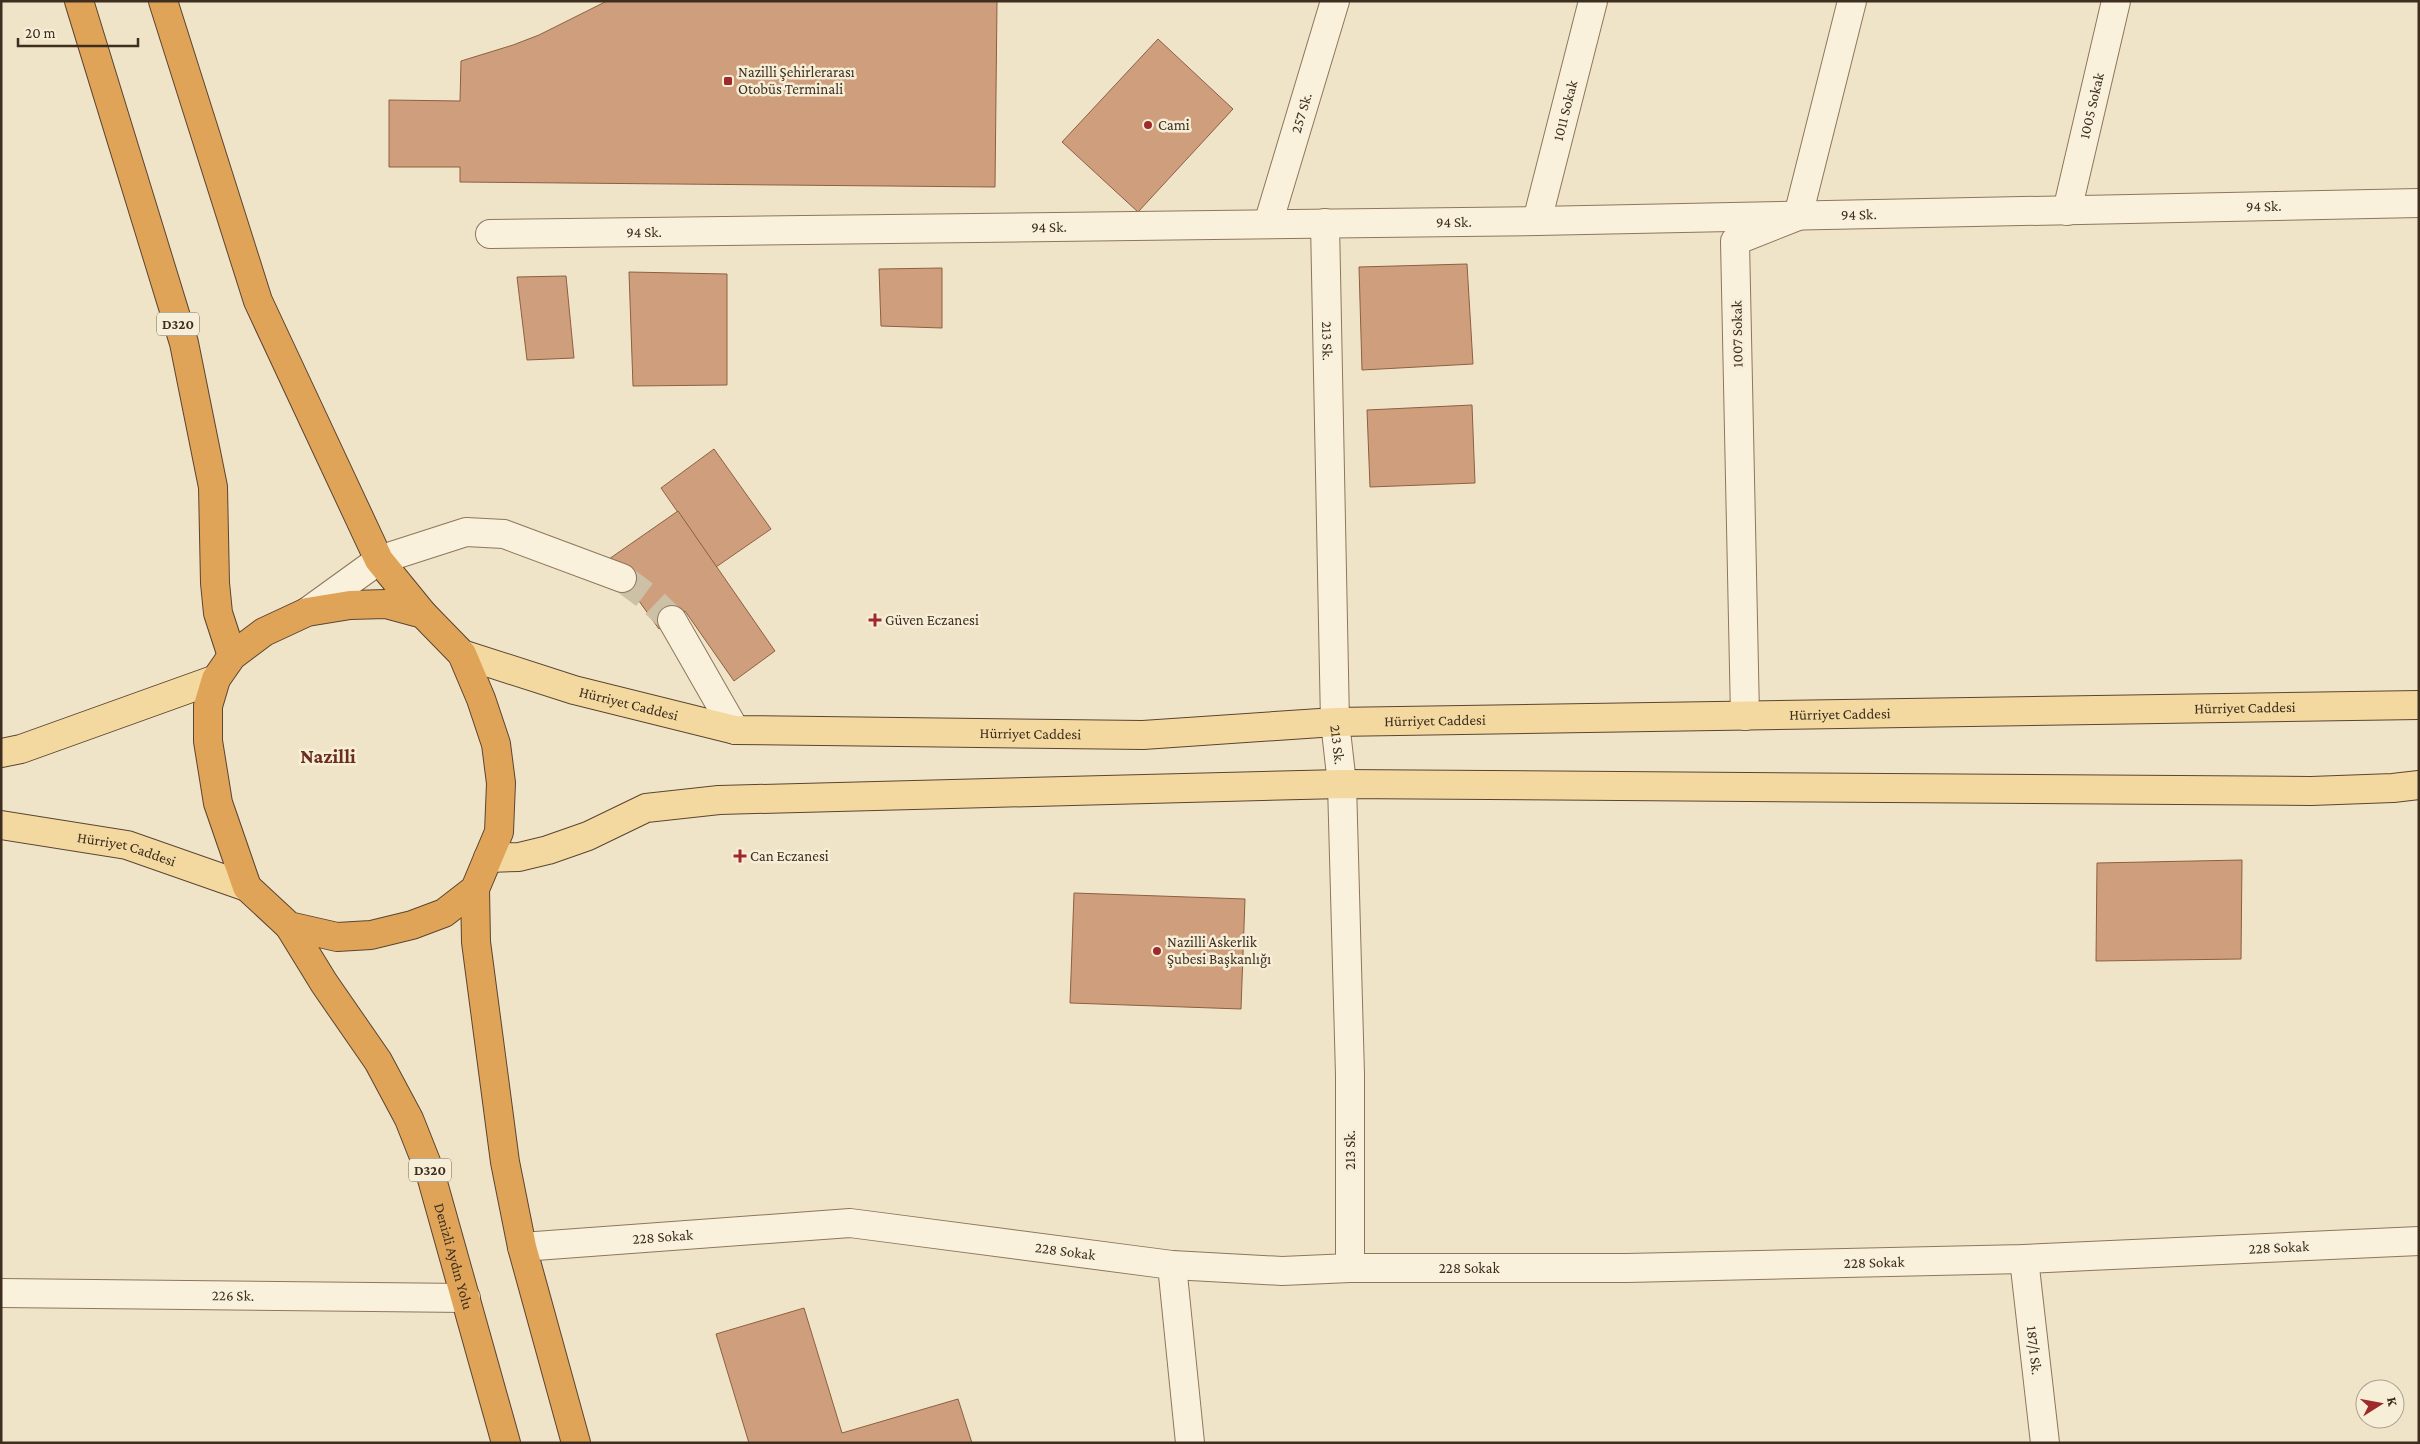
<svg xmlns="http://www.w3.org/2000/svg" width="2420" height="1444" font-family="'Crimson Pro',serif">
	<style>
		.building { fill: #cf9f7d; stroke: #8d5f41 }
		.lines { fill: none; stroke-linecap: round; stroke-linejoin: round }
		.minor-tunnel { stroke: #ccc0a6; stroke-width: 28; stroke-dasharray: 28 14; stroke-linecap: butt }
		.minor-casing { stroke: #8d765c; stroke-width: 30 }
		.major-casing { stroke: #5b4430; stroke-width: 30 }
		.highway-casing { stroke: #5b4430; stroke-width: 30 }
		.minor { stroke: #faf1dc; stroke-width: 28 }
		.major { stroke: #f3d9a0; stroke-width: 28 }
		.highway { stroke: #e0a458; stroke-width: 28 }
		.poi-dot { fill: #9e2a2b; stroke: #f7eed8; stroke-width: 2 }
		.labels { text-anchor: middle; stroke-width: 5; stroke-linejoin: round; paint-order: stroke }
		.shield { fill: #f7eed8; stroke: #756857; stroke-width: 1 }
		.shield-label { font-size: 14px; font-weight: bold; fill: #3d2e20 }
		.poi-label { font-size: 15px; fill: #3d2e20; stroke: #f7eed8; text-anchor: start }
		.street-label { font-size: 15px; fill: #3d2e20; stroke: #f7eed8 }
		.district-label { font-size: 20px; font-weight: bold; fill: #6b2e1e; stroke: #f7eed8 }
	</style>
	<rect width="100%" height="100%" fill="#f0e4c8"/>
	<g class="building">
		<polygon points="607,1 997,1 995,187 460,182 460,167 389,167 389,100 460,101 461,61 513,45 539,35"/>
		<polygon points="1158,39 1233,109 1138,212 1062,142"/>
		<polygon points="1467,264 1473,364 1362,370 1359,267"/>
		<polygon points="942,268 942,328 881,326 879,269"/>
		<polygon points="629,272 727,274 727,385 633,386"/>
		<polygon points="566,276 574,358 527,360 517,277"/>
		<polygon points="1472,405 1475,483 1370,487 1367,410"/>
		<polygon points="714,449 771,529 716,567 661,488"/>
		<polygon points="678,511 775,651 734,681 685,611 659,629 609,559"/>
		<polygon points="2242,860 2241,959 2096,961 2097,863"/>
		<polygon points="1074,893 1245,899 1241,1009 1070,1003"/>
		<polygon points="804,1308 842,1433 958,1399 972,1443 749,1443 716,1334"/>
	</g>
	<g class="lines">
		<polyline class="minor-tunnel" points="622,578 649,598 672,620"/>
		<defs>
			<g id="minor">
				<path id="s1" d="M2067 211 2116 1"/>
				<path id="s2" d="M1537 221 1593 1"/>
				<path id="s3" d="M1325 223 1335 722 1342 784 1350 1075V1268"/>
				<path id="s4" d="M1268 224 1335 1"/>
				<path id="s5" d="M490 234 1537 221 2419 203"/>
				<polyline points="307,612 379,560 466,532 504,534 622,578"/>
				<polyline points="672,620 735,730"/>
				<polyline points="1745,716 1735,241 1798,216 1852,1"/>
				<path id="s6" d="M522 1247 850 1223 1172 1265 1282 1271 1350 1268H1627L2024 1259 2419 1241"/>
				<path id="s7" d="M2024 1259 2045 1443"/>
				<polyline points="1172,1265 1190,1443"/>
				<path id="s8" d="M1 1293 466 1298"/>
			</g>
			<g id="major">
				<path id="s9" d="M462 654 574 690 735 730 1143 735 1335 722 2419 705"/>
				<polyline points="1,753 21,749 216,679"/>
				<path id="s10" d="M1 825 127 845 247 887"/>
				<polyline points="488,858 519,857 548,850 588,836 646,808 719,800 1342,784 2311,791 2393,788 2419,785"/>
			</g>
			<g id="highway">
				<polyline points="79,1 184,343 213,487 215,583 218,613 232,656"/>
				<polyline points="163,1 258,301 379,560 423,614"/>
				<polygon points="386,604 423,614 462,654 481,699 496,744 501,783 499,832 475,889 444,913 412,925 371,935 337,937 289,926 247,887 218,803 208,741 208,706 216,679 232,656 264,632 307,612 350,605"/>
				<polyline points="475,889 476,942 505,1162 522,1247 576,1443"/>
				<path id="s11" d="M289 926 324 983 378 1061 409 1119 430 1172 506 1443"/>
			</g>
		</defs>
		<use href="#minor" class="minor-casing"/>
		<use href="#major" class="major-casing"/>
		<use href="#highway" class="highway-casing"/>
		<use href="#minor" class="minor"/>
		<use href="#major" class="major"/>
		<use href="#highway" class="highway"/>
	</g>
	<g class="poi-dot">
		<rect x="723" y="76" width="10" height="10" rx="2.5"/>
		<circle cx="1148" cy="125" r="5"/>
		<path d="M872.5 612.5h5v5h5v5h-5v5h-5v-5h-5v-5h5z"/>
		<path d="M737.5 848.5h5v5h5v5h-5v5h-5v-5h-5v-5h5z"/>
		<circle cx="1157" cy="951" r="5"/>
	</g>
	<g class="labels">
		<g class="shield">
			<rect x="157" y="312.5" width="42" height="23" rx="4"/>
			<rect x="409" y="1158.5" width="42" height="23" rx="4"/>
		</g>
		<g class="shield-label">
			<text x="178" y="329">D320</text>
			<text x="430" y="1175">D320</text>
		</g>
		<g class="poi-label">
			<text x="738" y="77">Nazilli Şehirlerarası<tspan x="738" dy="17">Otobüs Terminali</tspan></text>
			<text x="1158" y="130">Cami</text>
			<text x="885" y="625">Güven Eczanesi</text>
			<text x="750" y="861">Can Eczanesi</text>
			<text x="1167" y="947">Nazilli Askerlik<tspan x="1167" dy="17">Şubesi Başkanlığı</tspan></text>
		</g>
		<g class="street-label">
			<text dy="5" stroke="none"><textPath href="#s1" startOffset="108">1005 Sokak</textPath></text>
			<text dy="5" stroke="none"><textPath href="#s2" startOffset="114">1011 Sokak</textPath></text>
			<text dy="5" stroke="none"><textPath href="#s4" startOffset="116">257 Sk.</textPath></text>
			<text dy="5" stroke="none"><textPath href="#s5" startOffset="1774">94 Sk.</textPath></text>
			<text dy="5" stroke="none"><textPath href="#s5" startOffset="1369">94 Sk.</textPath></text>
			<text dy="5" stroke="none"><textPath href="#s5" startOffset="964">94 Sk.</textPath></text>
			<text dy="5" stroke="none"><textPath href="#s5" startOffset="559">94 Sk.</textPath></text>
			<text dy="5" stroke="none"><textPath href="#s5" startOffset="154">94 Sk.</textPath></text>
			<text transform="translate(1737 334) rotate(-91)" y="5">1007 Sokak</text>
			<text dy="5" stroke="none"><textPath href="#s3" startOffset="118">213 Sk.</textPath></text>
			<text dy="5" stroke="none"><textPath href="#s9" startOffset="174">Hürriyet Caddesi</textPath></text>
			<text dy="5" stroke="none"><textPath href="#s9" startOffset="1794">Hürriyet Caddesi</textPath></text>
			<text dy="5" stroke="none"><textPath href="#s9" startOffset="1389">Hürriyet Caddesi</textPath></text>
			<text dy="5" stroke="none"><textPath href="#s9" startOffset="984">Hürriyet Caddesi</textPath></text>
			<text dy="5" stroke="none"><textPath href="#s9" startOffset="579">Hürriyet Caddesi</textPath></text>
			<text dy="5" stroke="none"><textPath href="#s3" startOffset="522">213 Sk.</textPath></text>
			<text dy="5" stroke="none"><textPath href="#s10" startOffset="128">Hürriyet Caddesi</textPath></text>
			<text transform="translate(1350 1150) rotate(-90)" y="5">213 Sk.</text>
			<text dy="5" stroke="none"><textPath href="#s6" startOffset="141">228 Sokak</textPath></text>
			<text dy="5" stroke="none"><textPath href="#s6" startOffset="1761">228 Sokak</textPath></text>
			<text dy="5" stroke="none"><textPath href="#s6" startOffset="546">228 Sokak</textPath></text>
			<text dy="5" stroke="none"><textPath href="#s11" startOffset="372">Denizli Aydın Yolu</textPath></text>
			<text dy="5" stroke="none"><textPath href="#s6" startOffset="1356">228 Sokak</textPath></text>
			<text dy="5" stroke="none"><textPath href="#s6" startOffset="951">228 Sokak</textPath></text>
			<text dy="5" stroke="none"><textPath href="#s8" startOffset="232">226 Sk.</textPath></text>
			<text dy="5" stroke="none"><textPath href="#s7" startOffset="92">187/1 Sk.</textPath></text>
		</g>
		<g class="district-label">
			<text x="328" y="763">Nazilli</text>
		</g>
	</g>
	<rect width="2420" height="1444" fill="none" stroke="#3d2e20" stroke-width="5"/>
	<g transform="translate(2380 1404) rotate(79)"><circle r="24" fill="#f7eed8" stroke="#ada18e"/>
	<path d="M0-4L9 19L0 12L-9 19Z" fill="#9e2a2b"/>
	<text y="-8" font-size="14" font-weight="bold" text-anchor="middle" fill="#3d2e20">K</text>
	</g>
	<path d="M18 38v8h120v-8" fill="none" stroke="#3d2e20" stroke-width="2.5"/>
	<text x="25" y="38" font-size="15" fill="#3d2e20" stroke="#f7eed8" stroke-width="4" paint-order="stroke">20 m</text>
</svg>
